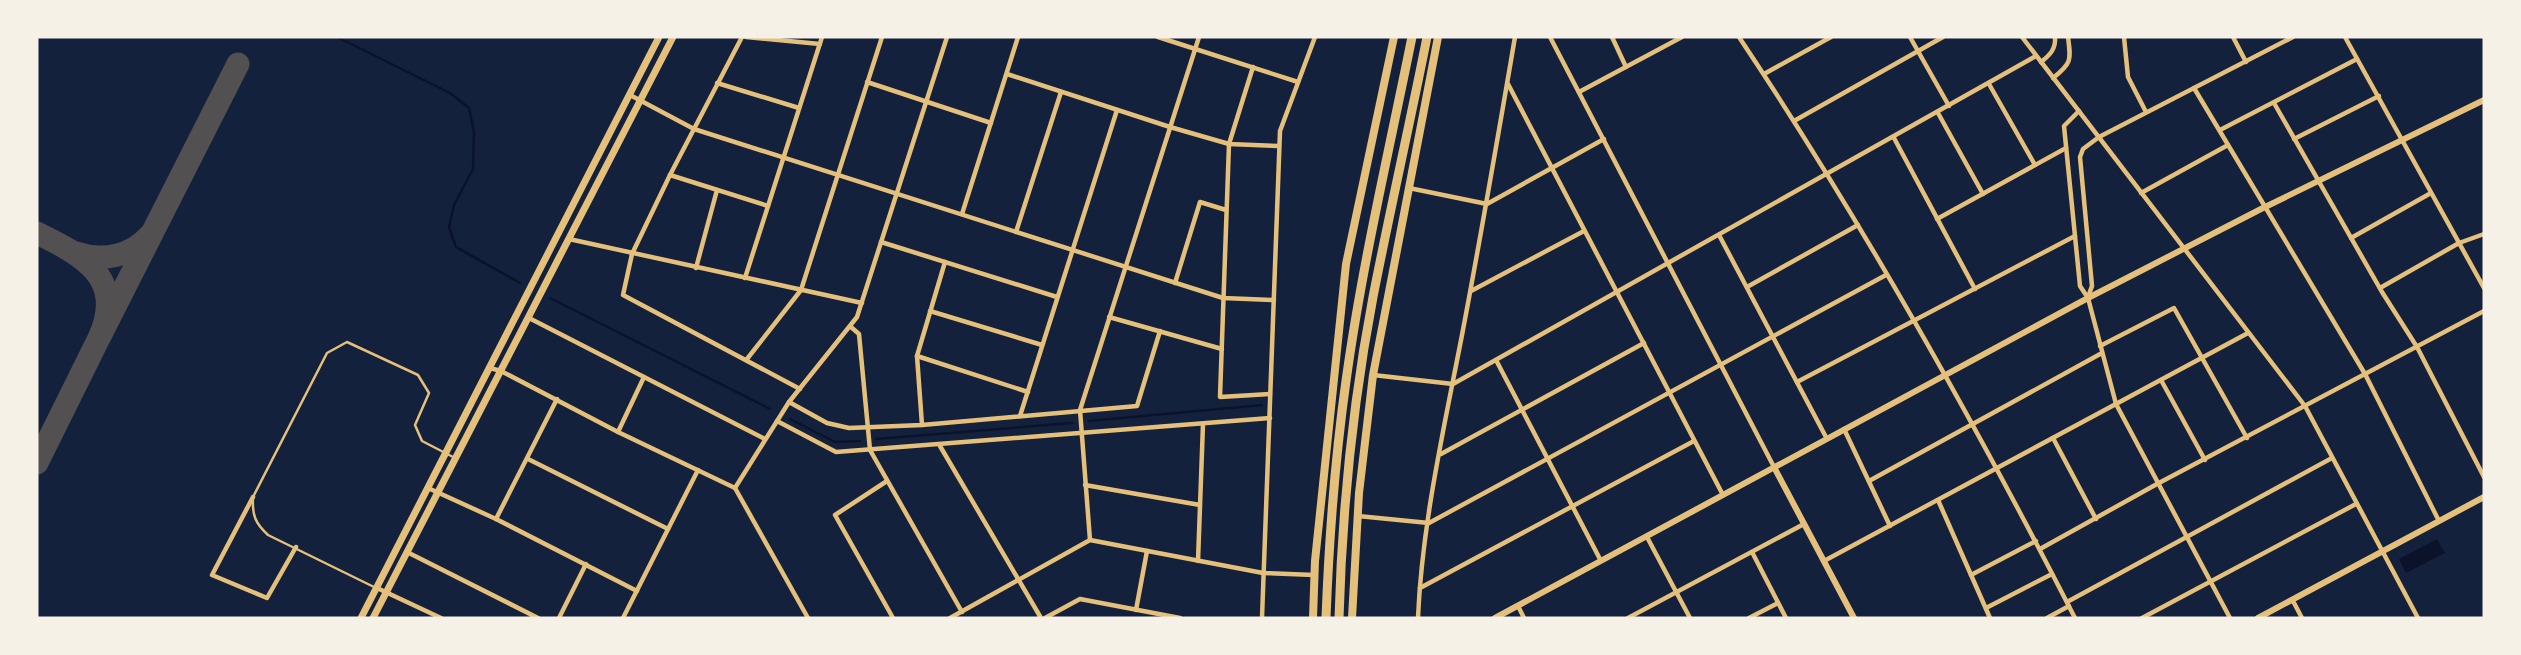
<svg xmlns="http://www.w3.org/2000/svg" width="2521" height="655" font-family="'Work Sans',sans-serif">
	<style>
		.water { fill: #0b132b }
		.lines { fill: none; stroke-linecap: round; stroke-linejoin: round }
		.stream { stroke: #0b132b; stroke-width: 2.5 }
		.taxiway { stroke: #525050; stroke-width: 23 }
		.service { stroke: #e5c07b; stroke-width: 2.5 }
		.minor { stroke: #e5c07b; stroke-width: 4.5 }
		.tertiary { stroke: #e5c07b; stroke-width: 6 }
		.secondary { stroke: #e5c07b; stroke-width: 7 }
		.trunk { stroke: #e5c07b; stroke-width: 8 }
		.motorway { stroke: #e5c07b; stroke-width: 9 }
	</style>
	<rect width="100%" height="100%" fill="#14213d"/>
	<polygon class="water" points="2437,539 2445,553 2406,573 2399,559"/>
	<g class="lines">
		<g class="stream">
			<polyline points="337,37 450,93 469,108 474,132 473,169 454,205 449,227 456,247 520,283"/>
			<polyline points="550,298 770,409"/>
			<polyline points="790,419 835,442 860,441"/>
			<polyline points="1089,421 1262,405"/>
			<polyline points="876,439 1072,423"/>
		</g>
		<g class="taxiway">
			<path d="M37 233C82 255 125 277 100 336L37 463"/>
			<path d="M77 253C103 262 132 256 150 235"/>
			<polyline points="100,336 238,64"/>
		</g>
		<path class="service" d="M374 587 268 535C255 523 252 515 253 497L327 353 347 342 418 375 429 393 415 425 422 441 455 458"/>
		<g class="minor">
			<polyline points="742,37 670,175 632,254 623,295 800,389"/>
			<polyline points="746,37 820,44"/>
			<polyline points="1158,37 1298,82"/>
			<polyline points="1550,37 1774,467"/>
			<polyline points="1612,37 1626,67"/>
			<path d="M1739 37C1863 223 1973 419 2075 618"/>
			<polyline points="1910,37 1949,106"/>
			<polyline points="2022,37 2305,406 2418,618"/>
			<polyline points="2124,37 2128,77 2146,112"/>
			<polyline points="2233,37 2246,62"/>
			<polyline points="2345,37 2484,288"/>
			<path d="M2041 62C2050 55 2056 49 2055 37"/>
			<polyline points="1253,67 1229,144 1220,397 1270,394"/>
			<polyline points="1007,74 1170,127 1229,144 1279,146"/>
			<polyline points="1764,74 1831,37"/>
			<path d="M2053 78C2072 63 2071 60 2068 37"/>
			<polyline points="867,82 991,123"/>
			<polyline points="717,83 799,108"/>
			<polyline points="1508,84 1723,495"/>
			<polyline points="1989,84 2035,165"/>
			<polyline points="2194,88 2365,374 2439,521"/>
			<polyline points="1579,92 1682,37"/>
			<polyline points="630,95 694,129 1223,298 1274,300"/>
			<polyline points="2274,103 2382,292 2417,347 2484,477"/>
			<polyline points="2079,111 2064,126 2080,286 2088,298 2116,404 2230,618"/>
			<polyline points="1938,113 1983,194"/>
			<polyline points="1794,121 1943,37"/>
			<polyline points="2220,130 2357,59"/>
			<polyline points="1894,138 1975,289"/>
			<polyline points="2294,139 2379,96"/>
			<polyline points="670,175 768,206"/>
			<polyline points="1409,188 1487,204 1604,139"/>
			<polyline points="2141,193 2228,145"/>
			<polyline points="962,214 1018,37"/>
			<polyline points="1937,219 2066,148"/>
			<polyline points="1016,232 1061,92"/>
			<polyline points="1719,235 1827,439"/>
			<polyline points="2351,238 2431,193"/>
			<polyline points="569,239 862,303"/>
			<polyline points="881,242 1057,297"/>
			<polyline points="696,268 717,190"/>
			<polyline points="745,278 822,37"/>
			<polyline points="1175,283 1200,202 1226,210"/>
			<polyline points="1747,287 1858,225"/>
			<polyline points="2380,288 2459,243 2484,234"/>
			<polyline points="1471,291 1584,231"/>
			<polyline points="2088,297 2092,286 2080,157 2083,149 2099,137 2293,37"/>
			<polyline points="930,311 1042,345"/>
			<polyline points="1109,317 1222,349"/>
			<polyline points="529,318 765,439"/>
			<polyline points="851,327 859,334 870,450 962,612"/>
			<polyline points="2100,346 2174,308 2247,438"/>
			<polyline points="917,356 1028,392"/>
			<polyline points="747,359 801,290 882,37"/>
			<polyline points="1496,360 1601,561"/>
			<polyline points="490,368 501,371 618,432 735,488 808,618"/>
			<polyline points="1373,375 1453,384 2036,56"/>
			<polyline points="2161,380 2205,460"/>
			<polyline points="1797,382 2075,236"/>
			<polyline points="789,402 827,423 849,428 922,425 1137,406 1160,331"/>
			<polyline points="1020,416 1117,110"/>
			<polyline points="777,421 836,452 1270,418"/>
			<polyline points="922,425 917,356 945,262"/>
			<polyline points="1844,429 1890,526"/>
			<polyline points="618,432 644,377"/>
			<polyline points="2053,438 2096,519"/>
			<polyline points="940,446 1041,618"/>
			<polyline points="1441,454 1644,343"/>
			<polyline points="528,459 668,529"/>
			<polyline points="887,481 835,515 893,618"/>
			<polyline points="1869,481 2102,353"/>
			<polyline points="1085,485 1200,505"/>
			<polyline points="428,488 496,519 637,591"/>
			<polyline points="735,488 789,402 857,317 947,37"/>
			<polyline points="253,497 212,575 267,598 296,547"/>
			<polyline points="1938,500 1990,618"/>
			<polyline points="1358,516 1429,523 1886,275"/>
			<polyline points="496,519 557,399"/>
			<polyline points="1647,537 1690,618"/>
			<polyline points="1090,540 1080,410 1199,37"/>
			<polyline points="2040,549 2157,484 2484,311"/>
			<polyline points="407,552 538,618"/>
			<polyline points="1752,552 1786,618"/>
			<polyline points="1198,561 1203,424"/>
			<polyline points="1824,561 2248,333"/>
			<polyline points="1971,575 2036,541"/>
			<polyline points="377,588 441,618"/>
			<polyline points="1420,588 1694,441"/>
			<polyline points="2293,601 2302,618"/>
			<polyline points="2067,602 2332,458"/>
			<polyline points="1518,606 1524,618"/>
			<polyline points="1986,608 2052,574"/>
			<polyline points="1136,610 1147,551"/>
			<polyline points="559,618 586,564"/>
			<polyline points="623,618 698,470"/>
			<polyline points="950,618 1090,540 1263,573 1314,575"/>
			<polyline points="1045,618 1080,599 1180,618"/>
			<polyline points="1262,618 1280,131 1315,37"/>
			<path d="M1418 618C1422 524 1444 428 1462 335 1481 236 1498 136 1515 37"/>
			<polyline points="1628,618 1804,524"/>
			<polyline points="1749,618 1778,603"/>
			<polyline points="2047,618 2069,606"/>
			<polyline points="2142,618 2356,504"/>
		</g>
		<g class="tertiary">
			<polyline points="1774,467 1854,618"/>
			<polyline points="1495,618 2088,298 2261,209 2484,100"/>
			<polyline points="2258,618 2484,497"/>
		</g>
		<g class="secondary">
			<polyline points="361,618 659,37"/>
			<polyline points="373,618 673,37"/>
		</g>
		<g class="trunk">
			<polyline points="1313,618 1315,561 1346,264 1394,37"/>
			<polyline points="1352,618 1359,493 1373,375 1438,37"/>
		</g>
		<g class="motorway">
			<path d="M1326 618C1329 539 1335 459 1346 381 1362 265 1389 151 1412 37"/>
			<path d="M1339 618C1342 511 1353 402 1373 297 1390 210 1410 123 1427 37"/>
		</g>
	</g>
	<rect width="2521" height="655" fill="none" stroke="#f6f1e7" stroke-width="77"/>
</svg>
